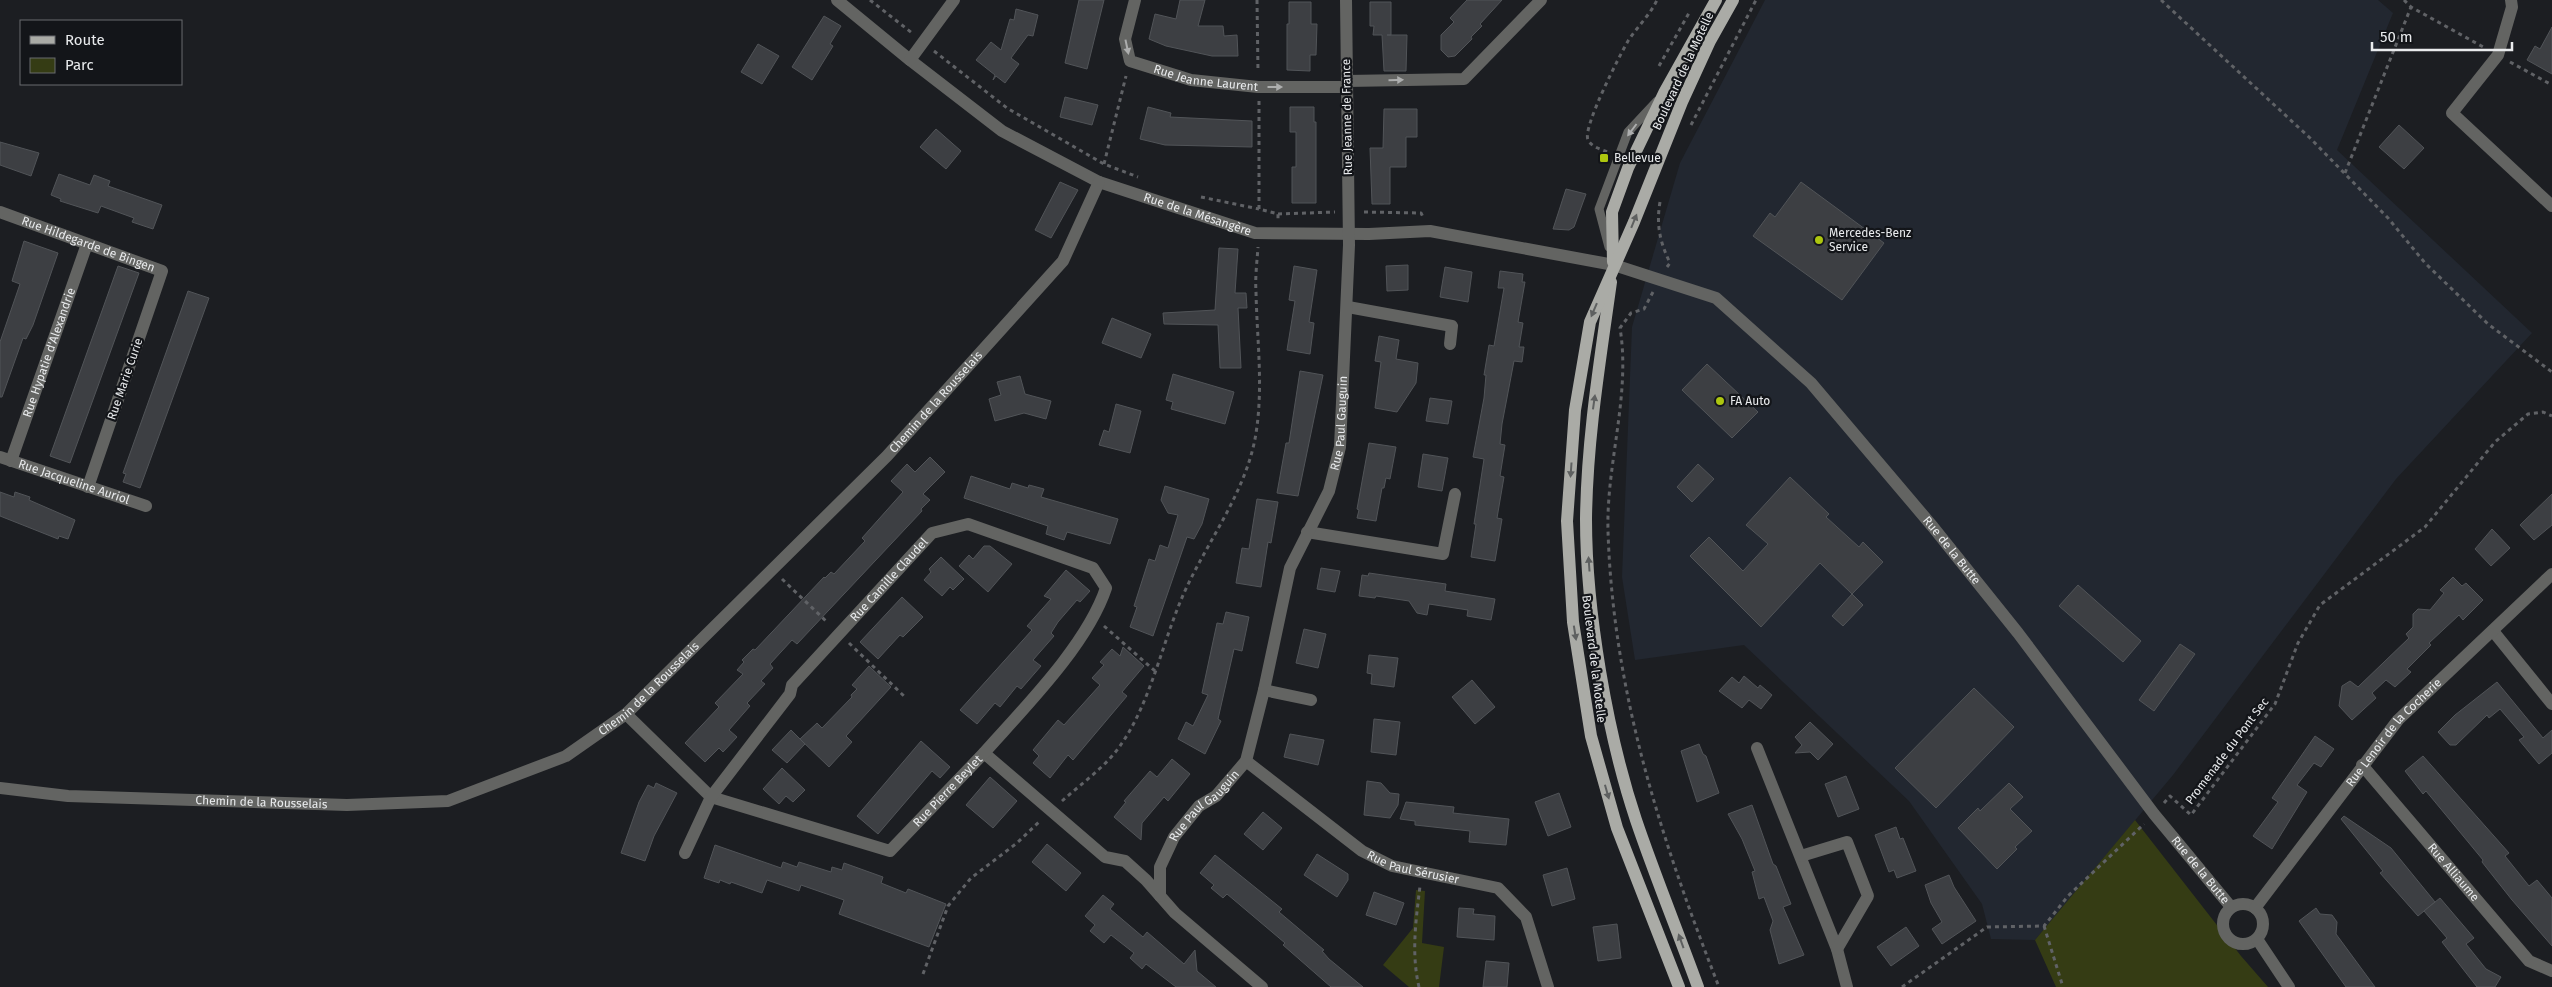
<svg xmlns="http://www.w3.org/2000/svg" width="2552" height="987" font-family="'Fira Sans',sans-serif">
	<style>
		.built { fill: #222730 }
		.green { fill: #353c14 }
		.building { fill: #3d3f43; stroke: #515458 }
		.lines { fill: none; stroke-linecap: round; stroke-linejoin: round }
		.path { stroke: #606266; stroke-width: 3; stroke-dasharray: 4 4; stroke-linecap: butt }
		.lane { stroke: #636462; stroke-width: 9 }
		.street { stroke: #636462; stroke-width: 12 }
		.primary { stroke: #aaaba6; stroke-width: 12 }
		.oneway { fill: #adaeae }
		.oneway2 { fill: #5e6060 }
		.poi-dot { fill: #adc60f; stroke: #131519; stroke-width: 2 }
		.labels { text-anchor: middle; stroke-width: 4.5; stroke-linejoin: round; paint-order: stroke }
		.street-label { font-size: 12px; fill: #e9ebed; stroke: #131519 }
		.poi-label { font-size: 12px; fill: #e9ebed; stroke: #131519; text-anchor: start }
	</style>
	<rect width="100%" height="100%" fill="#1c1e22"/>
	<polygon class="built" points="1765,0 2378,0 2393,13 2337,150 2532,333 2396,479 2173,775 2035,940 1991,939 1982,904 1909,801 1744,645 1635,660 1622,577 1632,327 1680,163"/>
	<g class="green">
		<polygon points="2135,820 2241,956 2268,987 2056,987 2035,940"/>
		<polygon points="1416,890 1425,891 1422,943 1444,947 1439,987 1409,987 1383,965 1413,928"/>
	</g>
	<g class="building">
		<polygon points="1079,0 1104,0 1087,69 1065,63"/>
		<polygon points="1180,0 1205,0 1198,26 1223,26 1224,36 1237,35 1238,56 1212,56 1166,46 1149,39 1155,14 1176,19"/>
		<polygon points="1467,0 1502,0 1480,24 1482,26 1471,37 1472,39 1455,56 1448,57 1441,50 1441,35 1454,22 1450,18"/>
		<polygon points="1289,2 1311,2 1311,24 1317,24 1316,55 1310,55 1310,71 1287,70 1287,24 1289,24"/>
		<polygon points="1370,2 1391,2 1391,35 1387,35 1407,35 1406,71 1384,71 1382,35 1373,35 1374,26 1370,26"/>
		<polygon points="1016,9 1038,15 1033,36 1028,35 1011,58 1019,64 1005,83 996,76 993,80 995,75 976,60 991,42 1001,50 1010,19 1014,20"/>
		<polygon points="824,16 841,26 830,44 833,46 812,80 792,67"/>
		<polygon points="2552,27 2552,74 2527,60 2535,46 2540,49"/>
		<polygon points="758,44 779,56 762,84 741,72"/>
		<polygon points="1065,97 1098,105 1092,125 1060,117"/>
		<polygon points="1148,107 1171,113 1170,117 1252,121 1252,147 1165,145 1140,139"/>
		<polygon points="1290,107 1314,107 1314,122 1316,122 1316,203 1292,203 1292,167 1296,167 1296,132 1290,132"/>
		<polygon points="1384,109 1417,109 1417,137 1406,137 1406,167 1390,167 1390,204 1372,204 1370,148 1383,148"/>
		<polygon points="2399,125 2424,148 2404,169 2379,147"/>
		<polygon points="936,129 961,151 946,169 920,147"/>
		<polygon points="0,142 39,153 31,176 0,165"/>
		<polygon points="59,174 90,185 94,175 110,181 108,186 162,205 153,229 132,222 134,218 101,206 98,213 60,201 61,199 51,195"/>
		<polygon points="1060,182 1078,190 1051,238 1035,230"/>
		<polygon points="1801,182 1884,243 1842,300 1753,236 1770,213 1775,217"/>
		<polygon points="1566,189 1586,194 1574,227 1569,230 1553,229"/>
		<polygon points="24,241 58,253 33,325 26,339 23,338 2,397 0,397 0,342 20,284 12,281"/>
		<polygon points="1219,248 1238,249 1235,293 1246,293 1247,308 1238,308 1241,368 1220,368 1218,325 1164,324 1163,313 1215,310"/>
		<polygon points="1408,265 1408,290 1387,291 1386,266"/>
		<polygon points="118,266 139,273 70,463 50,456"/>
		<polygon points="1294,266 1317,270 1309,322 1314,323 1310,354 1287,350 1295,301 1289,300"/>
		<polygon points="1445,267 1472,272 1468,302 1440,297"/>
		<polygon points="1500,271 1523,274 1522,282 1525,282 1518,322 1523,323 1519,347 1524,347 1522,362 1514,361 1502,424 1500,444 1505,445 1500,476 1504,477 1497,518 1502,519 1495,561 1471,557 1476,524 1474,524 1484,459 1473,457 1484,398 1486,375 1484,375 1489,345 1494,346 1504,288 1498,288"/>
		<polygon points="188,291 209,298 140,488 123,482 126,474 123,473"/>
		<polygon points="1112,318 1151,334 1141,358 1102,343"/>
		<polygon points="1379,336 1399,340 1396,359 1418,363 1416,383 1397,412 1375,408 1381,362 1375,361"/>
		<polygon points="1707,364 1758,412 1732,438 1682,390"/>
		<polygon points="1300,371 1323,375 1298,496 1277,493 1286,443 1289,443"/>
		<polygon points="1173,374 1234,392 1225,424 1171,409 1173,402 1166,400"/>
		<polygon points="1020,376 1025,394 1051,401 1046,419 1024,413 995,421 989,399 1001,395 997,382"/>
		<polygon points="1430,398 1452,401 1448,424 1426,421"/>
		<polygon points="1116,404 1141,411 1130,453 1099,445 1104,430 1109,432"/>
		<polygon points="1369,443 1396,447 1390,479 1386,478 1384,488 1382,488 1376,521 1357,518 1359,510 1357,509"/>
		<polygon points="1423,454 1448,458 1442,491 1418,487"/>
		<polygon points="930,457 945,472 923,494 930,500 921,509 922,511 797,644 792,640 770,664 773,668 761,681 765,684 747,703 750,706 729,730 737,737 723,752 719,748 705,762 685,743 719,707 715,703 743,674 737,670 744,662 742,660 753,649 755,650 824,577 825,578 831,572 834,574 865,541 862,538 903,492 891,481 907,464 915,472"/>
		<polygon points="1698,464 1714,479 1692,502 1677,487"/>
		<polygon points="971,476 1010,489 1012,483 1028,488 1029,485 1044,489 1041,497 1118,519 1110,544 1067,532 1064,540 1046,534 1048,526 964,498"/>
		<polygon points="1790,477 1829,514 1826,517 1859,547 1863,542 1883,562 1852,594 1820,563 1761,627 1690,556 1709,537 1743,571 1768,544 1746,525"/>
		<polygon points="1165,486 1209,499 1202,524 1194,539 1187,537 1153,636 1130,627 1137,607 1134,606 1149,559 1155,561 1160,545 1168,548 1178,515 1168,513 1161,500"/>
		<polygon points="0,492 14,497 15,492 30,497 29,500 75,520 68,539 59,536 58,539 0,516"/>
		<polygon points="2552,494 2552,525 2534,540 2520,525"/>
		<polygon points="1257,499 1278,502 1271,543 1268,542 1261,587 1236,583 1242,548 1249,549"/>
		<polygon points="2492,529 2510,548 2491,566 2475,549"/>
		<polygon points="984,546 990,546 1012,564 988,592 959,566 969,555 973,559"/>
		<polygon points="941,557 964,579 953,590 950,587 942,596 924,580 931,572 929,569"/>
		<polygon points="1321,568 1340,571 1335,592 1317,589"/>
		<polygon points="1066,570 1090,591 1080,602 1077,600 1058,622 1051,633 1054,636 1033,660 1041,666 1021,689 1017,686 1000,707 995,703 977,724 960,710 1032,630 1027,626 1051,599 1044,596"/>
		<polygon points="1369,573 1446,584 1445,591 1495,599 1491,620 1467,616 1468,610 1429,604 1427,615 1417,613 1409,601 1376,596 1375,598 1359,596 1362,575 1368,576"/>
		<polygon points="2453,577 2462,586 2466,583 2483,600 2463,620 2459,615 2429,643 2431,645 2407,669 2411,672 2395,687 2386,680 2372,693 2376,698 2352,720 2339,706 2342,686 2350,681 2358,687 2409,638 2406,634 2413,627 2413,614 2418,609 2430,610 2444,593 2440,590"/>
		<polygon points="2078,585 2141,641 2123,662 2059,606"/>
		<polygon points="1852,594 1863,605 1843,626 1832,616"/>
		<polygon points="902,597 923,617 903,637 900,635 878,659 860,642"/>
		<polygon points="1226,612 1249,617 1242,651 1234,649 1218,719 1221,721 1205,754 1178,739 1186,722 1193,726 1208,695 1202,693 1217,623 1223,624"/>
		<polygon points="1304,629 1326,634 1318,668 1296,663"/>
		<polygon points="2180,644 2195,654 2154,711 2139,700"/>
		<polygon points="1123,647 1144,666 1122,692 1127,696 1073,760 1068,755 1050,778 1033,763 1039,756 1033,750 1058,720 1064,725 1100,685 1092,678 1104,665 1100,662 1112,649 1120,656"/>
		<polygon points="1369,655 1398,658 1394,687 1371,684 1372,674 1367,673"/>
		<polygon points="869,666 891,687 846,736 852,742 829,767 800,739 817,723 822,728 852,697 851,695 857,689 852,685"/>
		<polygon points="1744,676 1758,688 1760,685 1772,695 1761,709 1749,700 1742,708 1719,691 1732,677 1739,683"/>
		<polygon points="1472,680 1495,707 1475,724 1452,697"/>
		<polygon points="2497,682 2543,738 2552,730 2552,753 2539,764 2519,740 2524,737 2500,709 2489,718 2487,715 2456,745 2450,745 2438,732 2455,715"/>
		<polygon points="1974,688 2014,727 1936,808 1895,768"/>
		<polygon points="1374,719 1400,722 1396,755 1371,752"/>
		<polygon points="1810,722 1833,744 1818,760 1810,752 1795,753 1802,745 1795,737"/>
		<polygon points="791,730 805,744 787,763 772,750"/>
		<polygon points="1290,734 1324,740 1318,765 1284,757"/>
		<polygon points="2315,736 2334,749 2321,767 2314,763 2297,785 2307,792 2272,849 2253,836 2278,802 2272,798"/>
		<polygon points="921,741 950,767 940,778 932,771 878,834 857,816"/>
		<polygon points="1699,744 1703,754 1706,756 1719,793 1697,802 1681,751"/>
		<polygon points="2423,756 2509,853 2505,856 2529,886 2537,880 2552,898 2552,946 2512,900 2482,862 2483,860 2426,791 2423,794 2405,771"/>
		<polygon points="1172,759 1190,774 1168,801 1164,797 1142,823 1141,840 1114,817 1126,802 1124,801 1150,771 1157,777"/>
		<polygon points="782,768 805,790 793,802 786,796 779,804 763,789"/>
		<polygon points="1846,776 1859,809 1838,817 1825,784"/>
		<polygon points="990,777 1017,801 993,828 966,805"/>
		<polygon points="1367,781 1381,783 1390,793 1399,794 1398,805 1390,818 1364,815"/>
		<polygon points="656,783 677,793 654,836 645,861 621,853 639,802 648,785 654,788"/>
		<polygon points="2009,783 2023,797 2010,809 2032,831 2015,847 2017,849 1997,869 1958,828 1978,808 1980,811"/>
		<polygon points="1559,793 1571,827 1548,836 1535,802"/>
		<polygon points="1406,802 1454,807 1453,813 1509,819 1506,845 1469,842 1470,831 1415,825 1415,821 1400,819"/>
		<polygon points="1752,805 1773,864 1776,866 1791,904 1783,907 1804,955 1779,964 1770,930 1773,921 1764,897 1759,899 1752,872 1755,871 1742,839 1728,814"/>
		<polygon points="1263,812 1282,828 1263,850 1244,834"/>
		<polygon points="2344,816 2391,848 2435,902 2418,916 2380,873 2383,871 2341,819"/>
		<polygon points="1896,827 1900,839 1903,838 1916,871 1897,878 1894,870 1889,872 1875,835"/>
		<polygon points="1047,844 1081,873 1066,891 1032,862"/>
		<polygon points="715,845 781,868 783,862 797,867 799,862 831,872 832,867 842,870 844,863 883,877 881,883 906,893 908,889 946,904 929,947 839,914 844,900 801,885 799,891 767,880 762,893 731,882 730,884 720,880 719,883 704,878"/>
		<polygon points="1317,854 1348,874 1348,880 1337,897 1304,875"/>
		<polygon points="1215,855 1282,909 1279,912 1324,950 1322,951 1329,959 1363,987 1331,987 1283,945 1285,943 1227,894 1223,898 1211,888 1214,885 1200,873"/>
		<polygon points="1567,868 1575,899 1552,906 1543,875"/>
		<polygon points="1949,875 1954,887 1976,921 1942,944 1932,929 1942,922 1931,903 1925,885"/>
		<polygon points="1374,892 1404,903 1396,925 1366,915"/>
		<polygon points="1103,895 1114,904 1110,909 1143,937 1147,932 1184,964 1195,950 1197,971 1216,987 1176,987 1146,964 1142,969 1130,958 1134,953 1111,935 1104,943 1090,931 1095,925 1085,916"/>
		<polygon points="2440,898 2474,938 2466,944 2486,969 2501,977 2495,987 2477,987 2442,942 2447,938 2424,911"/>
		<polygon points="1459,908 1474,909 1473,914 1495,916 1494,940 1457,937"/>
		<polygon points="2316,908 2320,914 2332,915 2337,922 2336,934 2375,987 2346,987 2299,921"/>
		<polygon points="1617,924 1621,958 1598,961 1593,927"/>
		<polygon points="1906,927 1919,946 1891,966 1877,947"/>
		<polygon points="1486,961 1509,963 1507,987 1483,987"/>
	</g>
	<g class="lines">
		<g class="path">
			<polyline points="870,0 912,33"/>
			<polyline points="1257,0 1258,72"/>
			<polyline points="2161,0 2310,138 2388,218 2425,263 2488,324 2552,372"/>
			<polyline points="2404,0 2411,7 2485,48"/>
			<polyline points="934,51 1007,108 1104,164 1138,177"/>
			<polyline points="2510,62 2552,85"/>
			<polyline points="1659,66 1689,13"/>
			<polyline points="1259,101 1259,209 1278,214 1278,219"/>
			<polyline points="1691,125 1756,0"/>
			<path d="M1607 152C1600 149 1592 147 1588 140 1582 128 1620 55 1628 41 1637 27 1650 15 1657 0"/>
			<polyline points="1104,164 1126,76"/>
			<polyline points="2345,173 2411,7"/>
			<polyline points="1201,197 1259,209"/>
			<path d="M1660 202C1656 225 1660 242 1670 263L1667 267"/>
			<polyline points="1364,212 1421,213 1423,217"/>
			<polyline points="1278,214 1335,212"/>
			<path d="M1653 292 1644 309 1631 313 1620 328C1631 395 1606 464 1608 531 1613 692 1661 839 1719 987"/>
			<polyline points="782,579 828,623"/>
			<polyline points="1104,626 1155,671"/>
			<polyline points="849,643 906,698"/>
			<path d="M1062 801C1082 783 1107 766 1122 743 1151 701 1163 640 1184 593 1207 542 1244 495 1255 439 1264 390 1257 342 1256 292 1255 277 1257 262 1258 247"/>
			<polyline points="2164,803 2170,796 2191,815 2275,704 2298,643 2320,605 2425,527 2495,442 2528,414 2543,412 2552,416"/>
			<polyline points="2044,926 2063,987"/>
			<polyline points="923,974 948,906 971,878 1017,843 1041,820"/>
			<path d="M1419 987C1411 953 1416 920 1420 886"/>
			<polyline points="1902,987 1987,927 2044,926 2068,896 2144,824"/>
		</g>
		<polyline class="lane" points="1609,247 1599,209 1628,132 1657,101"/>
		<g class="street">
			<path id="s1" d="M837 0 910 60 1002 131 1099 182 1255 233 1369 234 1430 231 1614 265 1716 298 1811 383 1933 527 2018 633 2154 814 2231 907"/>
			<path id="s2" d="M1135 0 1125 39 1130 61 1191 80 1258 87H1347"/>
			<polyline points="2511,0 2512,7 2498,55 2452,113 2552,206"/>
			<polyline points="910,60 954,0"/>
			<polyline points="1347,81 1464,79 1541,0"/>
			<path id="s3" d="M0 212 162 271 88 487"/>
			<polyline points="1348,307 1452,326 1450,344"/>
			<path id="s4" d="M0 457 146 506"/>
			<path id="s5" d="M11 461 87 244"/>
			<polyline points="1307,532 1443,554 1455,494"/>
			<polyline points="2493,631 2552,704"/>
			<polyline points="1264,690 1311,700"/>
			<path id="s6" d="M626 714 711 797 890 851 984 753 1105 857 1125 861 1146 880 1175 913 1262 987"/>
			<polyline points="1757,748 1837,949 1847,987"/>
			<path id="s7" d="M1246 761 1362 851 1392 866 1498 888 1526 917 1548 987"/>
			<path id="s8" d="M2362 765 2529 961 2552 971"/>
			<path id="s9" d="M0 788 68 796 347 805 448 801 566 756 626 714 887 456 1063 261 1099 182"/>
			<path id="s10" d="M685 853 711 797 790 694 792 685 932 533 968 524 1093 568 1106 588C1087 645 1024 708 984 753"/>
			<polyline points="1801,856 1847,842 1868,896 1837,949"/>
			<path id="s11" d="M1160 896V867L1174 837 1199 806 1216 796 1246 761 1264 690 1290 568 1329 491 1340 447 1349 245 1346 0"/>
			<circle cx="2243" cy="924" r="20"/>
			<path id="s12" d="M2255 908 2398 720 2552 574"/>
			<polyline points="2257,939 2289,987"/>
		</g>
		<g class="primary">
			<polyline points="1613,262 1612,212 1628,168 1664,93 1716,0"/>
			<path d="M1611 282C1600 361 1587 439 1586 519 1586 611 1607 733 1636 820 1655 876 1678 932 1698 987"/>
			<polyline points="1679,987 1617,828 1591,736 1573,622 1567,521 1575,410 1590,322 1634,222 1682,102 1710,41 1733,0"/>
		</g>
	</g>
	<defs><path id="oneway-solid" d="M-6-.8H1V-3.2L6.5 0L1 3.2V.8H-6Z" transform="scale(1.25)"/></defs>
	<g class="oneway">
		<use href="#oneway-solid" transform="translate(1127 47) rotate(78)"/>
		<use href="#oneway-solid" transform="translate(1396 80) rotate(-1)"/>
		<use href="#oneway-solid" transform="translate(1275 87)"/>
		<use href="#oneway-solid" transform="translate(1632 130) rotate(127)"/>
	</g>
	<g class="oneway2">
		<use href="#oneway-solid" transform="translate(1634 221) rotate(-68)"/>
		<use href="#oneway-solid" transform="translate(1594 310) rotate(113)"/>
		<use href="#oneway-solid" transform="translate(1594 402) rotate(-82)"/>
		<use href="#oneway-solid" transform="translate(1571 470) rotate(94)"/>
		<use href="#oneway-solid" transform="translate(1589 564) rotate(-94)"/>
		<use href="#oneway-solid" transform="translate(1575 633) rotate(81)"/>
		<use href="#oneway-solid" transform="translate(1607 792) rotate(74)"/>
		<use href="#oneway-solid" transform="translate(1681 941) rotate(-110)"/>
	</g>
	<g class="poi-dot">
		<rect x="1599" y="153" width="10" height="10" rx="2.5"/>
		<circle cx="1819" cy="240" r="5"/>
		<circle cx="1720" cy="401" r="5"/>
	</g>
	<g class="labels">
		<g class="street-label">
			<text transform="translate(1683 71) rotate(-65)" y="4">Boulevard de la Motelle</text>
			<text dy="4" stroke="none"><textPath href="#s2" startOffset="141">Rue Jeanne Laurent</textPath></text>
			<text transform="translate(1347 117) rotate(-91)" y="4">Rue Jeanne de France</text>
			<text dy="4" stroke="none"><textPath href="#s1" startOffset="424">Rue de la Mésangère</textPath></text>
			<text dy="4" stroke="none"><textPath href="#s3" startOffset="94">Rue Hildegarde de Bingen</textPath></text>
			<text dy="4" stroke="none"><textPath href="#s5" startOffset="115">Rue Hypatie d'Alexandrie</textPath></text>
			<text transform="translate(125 379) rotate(-71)" y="4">Rue Marie Curie</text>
			<text dy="4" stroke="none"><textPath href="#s9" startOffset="1088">Chemin de la Rousselais</textPath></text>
			<text dy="4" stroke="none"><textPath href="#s11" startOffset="521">Rue Paul Gauguin</textPath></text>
			<text dy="4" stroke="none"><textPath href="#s4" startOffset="78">Rue Jacqueline Auriol</textPath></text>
			<text dy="4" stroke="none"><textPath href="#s1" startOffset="1300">Rue de la Butte</textPath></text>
			<text dy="4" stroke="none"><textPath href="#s10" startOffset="344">Rue Camille Claudel</textPath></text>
			<text transform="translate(1594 659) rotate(83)" y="4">Boulevard de la Motelle</text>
			<text dy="4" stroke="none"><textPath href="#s9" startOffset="682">Chemin de la Rousselais</textPath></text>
			<text dy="4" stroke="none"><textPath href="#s12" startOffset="224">Rue Lenoir de la Cocherie</textPath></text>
			<text transform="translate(2227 751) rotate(-53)" y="4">Promenade du Pont Sec</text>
			<text dy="4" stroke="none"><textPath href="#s6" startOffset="389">Rue Pierre Beylet</textPath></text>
			<text dy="4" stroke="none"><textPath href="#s9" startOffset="262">Chemin de la Rousselais</textPath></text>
			<text dy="4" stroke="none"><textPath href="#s11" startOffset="106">Rue Paul Gauguin</textPath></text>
			<text dy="4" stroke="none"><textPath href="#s7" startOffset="201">Rue Paul Sérusier</textPath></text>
			<text dy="4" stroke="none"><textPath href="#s1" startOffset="1705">Rue de la Butte</textPath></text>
			<text dy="4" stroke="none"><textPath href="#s8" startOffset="141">Rue Alliaume</textPath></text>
		</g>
		<g class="poi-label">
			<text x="1614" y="162">Bellevue</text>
			<text x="1829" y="237">Mercedes-Benz<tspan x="1829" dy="14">Service</tspan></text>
			<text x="1730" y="405">FA Auto</text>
		</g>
	</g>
	<rect x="20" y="20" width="162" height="65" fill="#131519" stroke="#696b6e"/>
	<rect x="30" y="36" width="25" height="8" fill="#aaaba6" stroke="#696b6e"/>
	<text x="65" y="45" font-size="15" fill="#e9ebed">Route</text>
	<rect x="30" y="58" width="25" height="15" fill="#353c14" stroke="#696b6e"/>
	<text x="65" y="70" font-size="15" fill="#e9ebed">Parc</text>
	<path d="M2372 42v8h140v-8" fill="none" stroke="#e9ebed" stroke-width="2.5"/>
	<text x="2380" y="42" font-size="15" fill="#e9ebed" stroke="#131519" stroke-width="4" paint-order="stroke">50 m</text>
</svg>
